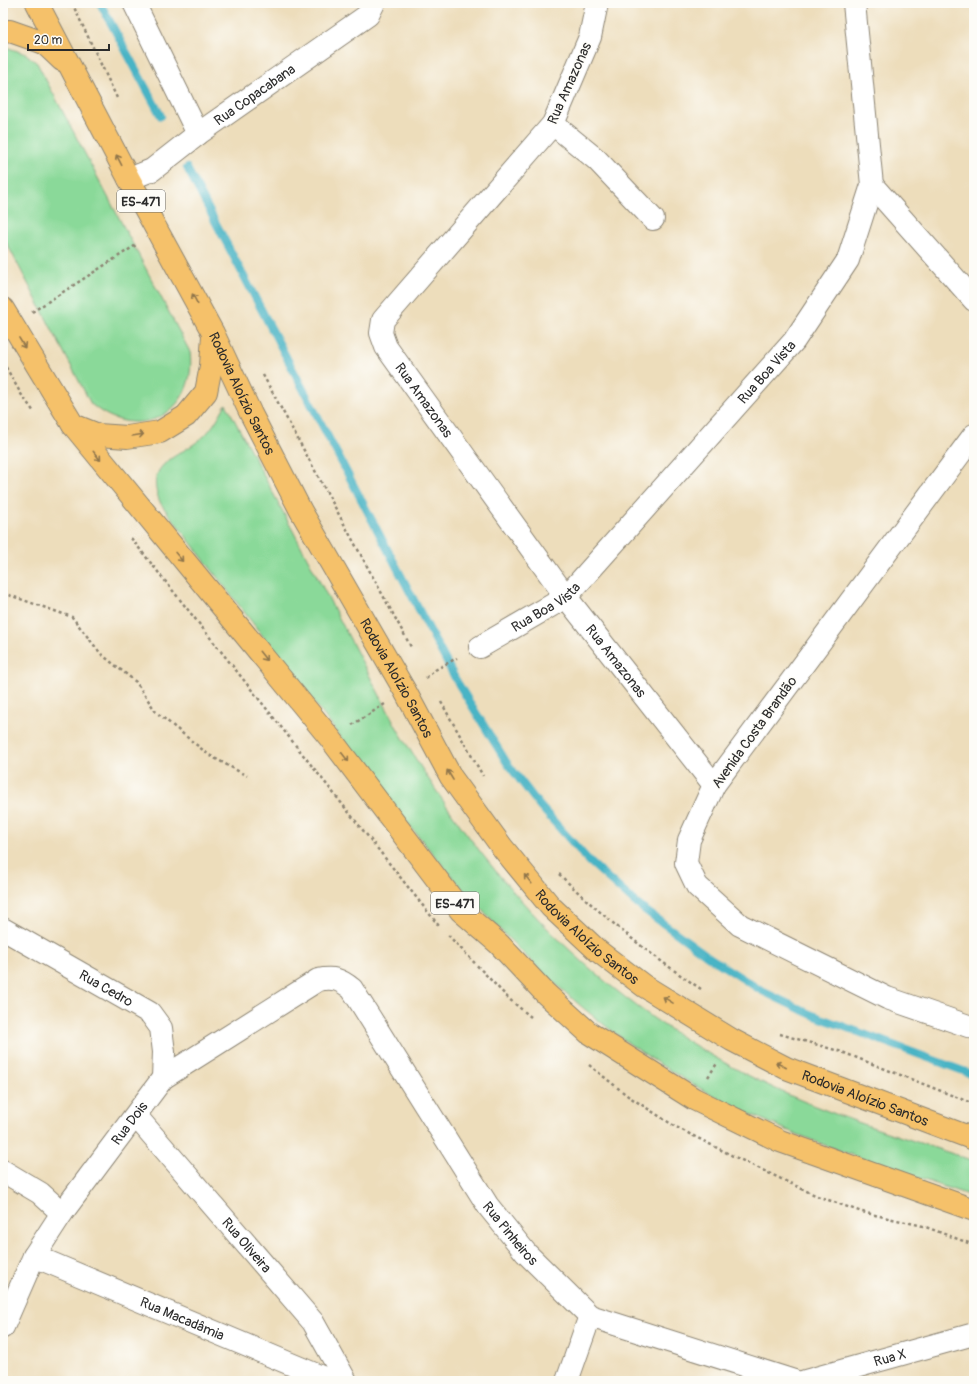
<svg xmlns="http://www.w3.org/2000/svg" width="977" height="1384" font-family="Pangolin,sans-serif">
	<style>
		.green { fill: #8ad999; stroke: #5a8262 }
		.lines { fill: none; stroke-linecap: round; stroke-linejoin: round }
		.stream { stroke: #48b4c5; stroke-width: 8 }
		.minor-casing { stroke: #8c8473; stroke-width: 24 }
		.major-casing { stroke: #8c8473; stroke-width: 24 }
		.path { stroke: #8c8473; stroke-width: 2.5; stroke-dasharray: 3 3; stroke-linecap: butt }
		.minor { stroke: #fff; stroke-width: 22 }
		.major { stroke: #f5c16b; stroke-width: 22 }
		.oneway { stroke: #90764b }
		.labels { text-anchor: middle; stroke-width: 3; stroke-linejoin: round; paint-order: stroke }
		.shield { fill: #fdfcf7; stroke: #6a6a68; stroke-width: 1 }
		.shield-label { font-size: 13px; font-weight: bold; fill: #2b2b2b }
		.street-label { font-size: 14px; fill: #2b2b2b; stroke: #fdfcf7 }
	</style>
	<rect width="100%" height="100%" fill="#fdfcf7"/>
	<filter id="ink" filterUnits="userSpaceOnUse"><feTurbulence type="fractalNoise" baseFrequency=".025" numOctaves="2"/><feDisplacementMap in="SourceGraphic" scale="8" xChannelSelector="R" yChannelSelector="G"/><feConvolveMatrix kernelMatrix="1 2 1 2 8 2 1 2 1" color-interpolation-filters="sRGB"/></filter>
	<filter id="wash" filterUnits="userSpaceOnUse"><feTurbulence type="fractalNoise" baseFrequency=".012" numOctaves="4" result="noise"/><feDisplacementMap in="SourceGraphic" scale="16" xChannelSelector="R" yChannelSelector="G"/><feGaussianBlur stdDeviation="0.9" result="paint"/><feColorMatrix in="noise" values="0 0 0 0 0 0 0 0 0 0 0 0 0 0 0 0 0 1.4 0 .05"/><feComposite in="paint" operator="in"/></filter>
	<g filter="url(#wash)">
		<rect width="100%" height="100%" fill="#edddbb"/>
		<g class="green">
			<path d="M3 46 26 54 37 63 190 352C198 414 137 444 91 404L3 236Z"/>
			<path d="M226 404 397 728C495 895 613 1016 791 1096 850 1122 913 1140 974 1161V1197C874 1162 776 1134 684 1079 541 996 438 864 339 735 280 658 220 581 161 504 141 462 180 458 203 437 213 428 219 416 226 404Z"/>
		</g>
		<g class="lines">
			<g class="stream">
				<polyline points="100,3 161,116"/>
				<polyline points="187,168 456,680 507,763 540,806 590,862 638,905 709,957 762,991 810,1014 974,1075"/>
			</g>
		</g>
	</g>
	<g filter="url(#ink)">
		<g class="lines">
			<defs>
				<g id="minor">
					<polyline points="134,3 198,134"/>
					<path id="s1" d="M597 3 590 37 553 124 383 320 381 333 386 347 566 597 714 785"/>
					<polyline points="553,124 597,160 653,219"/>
					<path id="s2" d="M129 179 152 170 198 134 368 15 374 3"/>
					<polyline points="872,185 974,300"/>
					<polyline points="974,435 714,785 689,840 686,863 697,886 740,925 887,998 974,1028"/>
					<path id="s3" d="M480 647 566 597 794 341 848 260 872 185 854 3"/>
					<path id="s4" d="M3 929 150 1013 161 1028 164 1052 163 1078"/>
					<path id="s5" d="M136 1116 313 1322 346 1381"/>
					<polyline points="3,1171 40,1193 62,1213"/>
					<path id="s6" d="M34 1256 331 1381"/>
					<path id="s7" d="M3 1327 34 1256 62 1213 163 1078 318 980C333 977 340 979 352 989L488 1206 526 1253 590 1316 794 1381"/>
					<polyline points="567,1381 590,1316"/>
					<path id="s8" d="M805 1381 974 1334"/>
				</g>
				<g id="major">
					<path id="s9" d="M37 3 129 179 213 333 251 414 301 511 405 691 451 777 502 847 551 907 598 951 644 986 732 1040 786 1068 974 1139"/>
					<polyline points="3,32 10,31 44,43 62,60"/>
					<polyline points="3,309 73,425 330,738 461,911 499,944 546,994 589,1033 694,1099 780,1141 974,1210"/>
					<polyline points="73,425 98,435 127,437 160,432 186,416 206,392 211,366 213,335"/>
				</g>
			</defs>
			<use href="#minor" class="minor-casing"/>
			<use href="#major" class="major-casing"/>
			<g class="path">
				<polyline points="72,3 117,98"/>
				<polyline points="32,312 136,245"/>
				<polyline points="3,362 21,394 34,412"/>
				<polyline points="263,375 411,647"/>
				<polyline points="131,538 439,926"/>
				<polyline points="3,593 72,617 101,654 136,682 156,712 209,755 247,776"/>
				<polyline points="426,678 435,670 457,658"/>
				<polyline points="441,702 483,776"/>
				<polyline points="352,725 385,704"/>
				<path d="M559 874C603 917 650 955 701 989"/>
				<polyline points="448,935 509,999 531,1017"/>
				<polyline points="780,1034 842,1052 974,1104"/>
				<polyline points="589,1065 628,1096 676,1127 735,1157 817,1196 862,1212 923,1226 974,1245"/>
				<polyline points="708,1077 718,1062"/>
			</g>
			<use href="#minor" class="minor"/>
			<use href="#major" class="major"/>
		</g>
		<defs><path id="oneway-shaft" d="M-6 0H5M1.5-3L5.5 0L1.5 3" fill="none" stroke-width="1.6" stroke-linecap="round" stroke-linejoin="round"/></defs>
		<g class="oneway">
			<use href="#oneway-shaft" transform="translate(119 160) rotate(-117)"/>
			<use href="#oneway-shaft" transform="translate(195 299) rotate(-118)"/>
			<use href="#oneway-shaft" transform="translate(22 343) rotate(59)"/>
			<use href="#oneway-shaft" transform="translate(138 435) rotate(-9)"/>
			<use href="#oneway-shaft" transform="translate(97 456) rotate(51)"/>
			<use href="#oneway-shaft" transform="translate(179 557) rotate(50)"/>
			<use href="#oneway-shaft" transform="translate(263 656) rotate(51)"/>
			<use href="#oneway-shaft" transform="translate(345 757) rotate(52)"/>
			<use href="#oneway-shaft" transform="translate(450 775) rotate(-121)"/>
			<use href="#oneway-shaft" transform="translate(528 879) rotate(-129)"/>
			<use href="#oneway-shaft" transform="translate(668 1000) rotate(-148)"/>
			<use href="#oneway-shaft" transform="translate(781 1065) rotate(-153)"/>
		</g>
	</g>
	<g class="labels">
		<g class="shield">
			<rect x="117" y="190" width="48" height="22" rx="3"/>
			<rect x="431" y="892" width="48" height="22" rx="3"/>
		</g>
		<g class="shield-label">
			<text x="141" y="206">ES-471</text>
			<text x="455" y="908">ES-471</text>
		</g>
		<g class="street-label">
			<text transform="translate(569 83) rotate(-66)" y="5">Rua Amazonas</text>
			<text dy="5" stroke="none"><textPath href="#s2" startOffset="152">Rua Copacabana</textPath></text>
			<text dy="5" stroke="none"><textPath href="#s3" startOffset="401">Rua Boa Vista</textPath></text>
			<text dy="5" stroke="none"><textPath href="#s9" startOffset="441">Rodovia Aloízio Santos</textPath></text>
			<text dy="5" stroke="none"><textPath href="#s1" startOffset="482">Rua Amazonas</textPath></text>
			<text dy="5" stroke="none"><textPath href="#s3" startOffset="77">Rua Boa Vista</textPath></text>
			<text dy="5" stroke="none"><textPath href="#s1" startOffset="806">Rua Amazonas</textPath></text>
			<text dy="5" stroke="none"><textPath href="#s9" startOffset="765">Rodovia Aloízio Santos</textPath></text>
			<text transform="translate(754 732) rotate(-54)" y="5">Avenida Costa Brandão</text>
			<text dy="5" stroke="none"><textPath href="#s9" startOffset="1089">Rodovia Aloízio Santos</textPath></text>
			<text dy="5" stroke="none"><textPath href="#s4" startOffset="119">Rua Cedro</textPath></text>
			<text dy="5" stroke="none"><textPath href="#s9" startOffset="1413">Rodovia Aloízio Santos</textPath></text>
			<text dy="5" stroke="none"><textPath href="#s7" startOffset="241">Rua Dois</textPath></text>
			<text dy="5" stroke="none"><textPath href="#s7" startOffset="809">Rua Pinheiros</textPath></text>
			<text dy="5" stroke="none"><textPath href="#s5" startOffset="170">Rua Oliveira</textPath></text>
			<text dy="5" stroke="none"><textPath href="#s6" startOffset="161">Rua Macadâmia</textPath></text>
			<text dy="5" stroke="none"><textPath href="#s8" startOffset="88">Rua X</textPath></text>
		</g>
	</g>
	<rect width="977" height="1384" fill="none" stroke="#fdfcf7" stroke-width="16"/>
	<path d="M28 44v6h81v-6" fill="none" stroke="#2b2b2b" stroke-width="2"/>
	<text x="34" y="44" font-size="12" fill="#2b2b2b" stroke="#fdfcf7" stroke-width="3" paint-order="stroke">20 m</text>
</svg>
